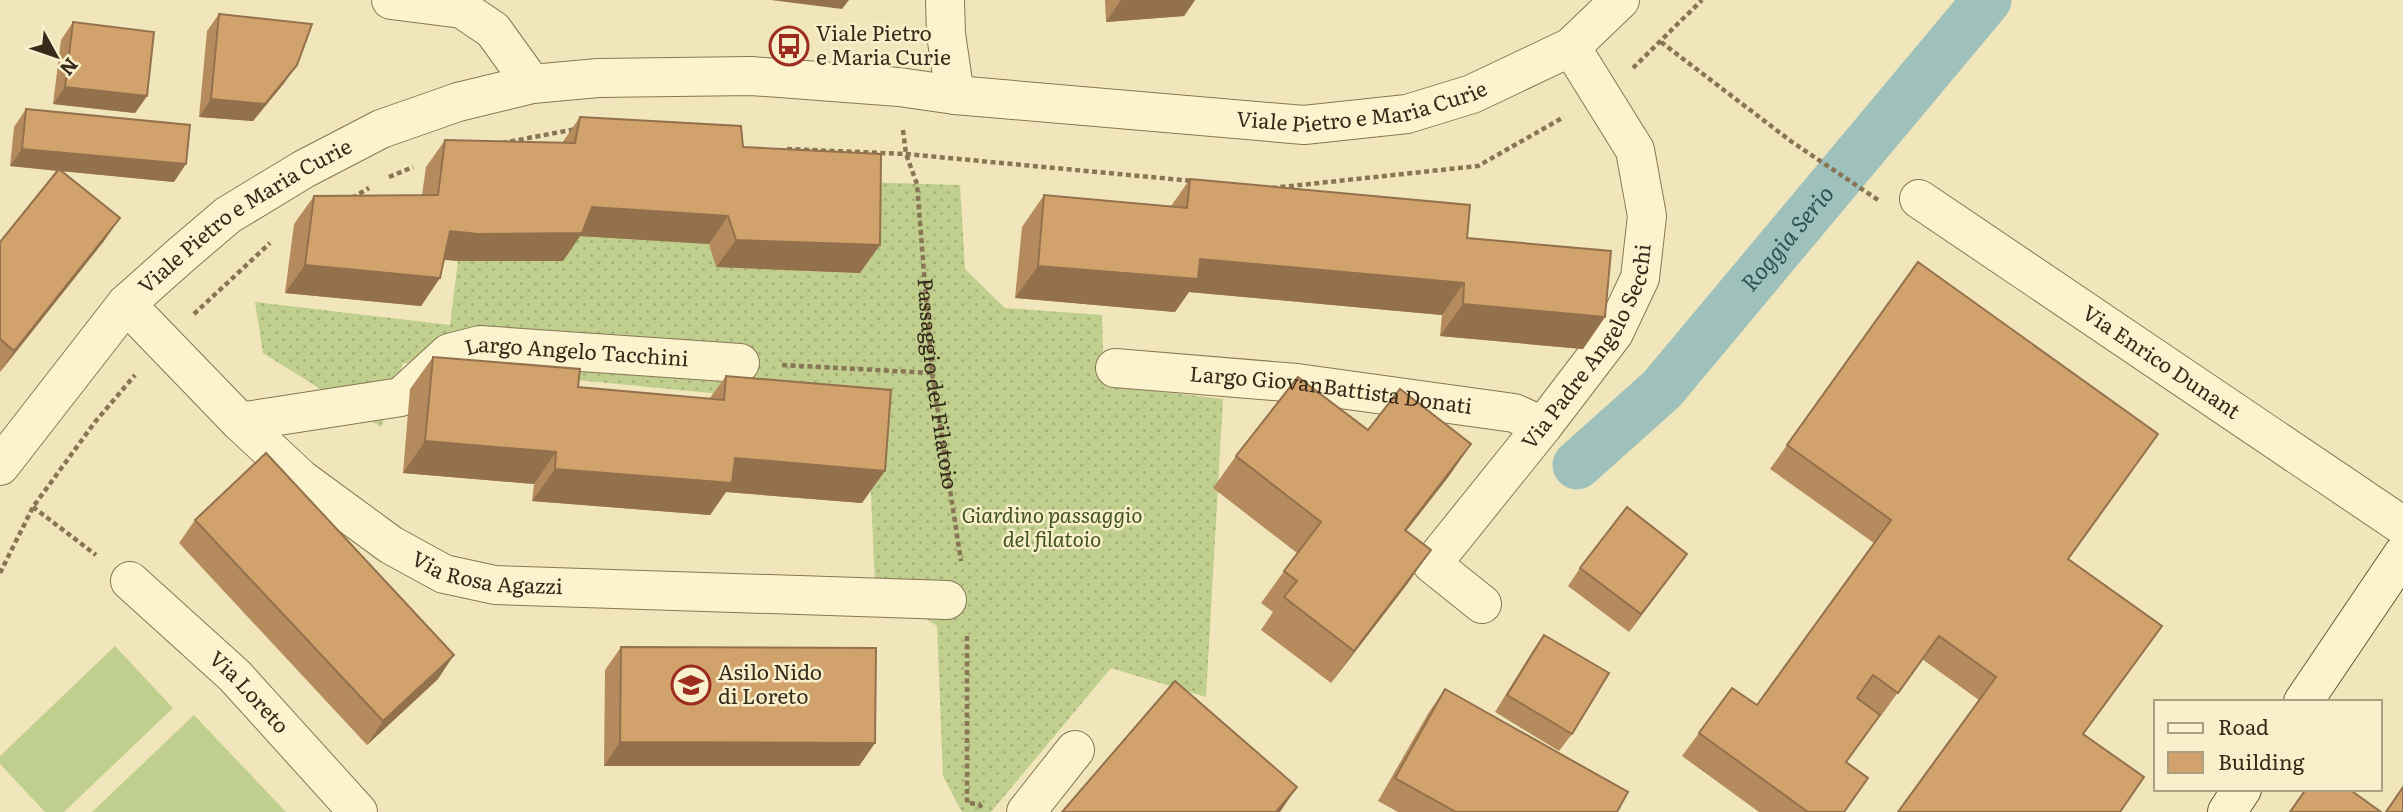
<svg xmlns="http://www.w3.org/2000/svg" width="2403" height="812" font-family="Literata,serif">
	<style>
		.grass { fill: url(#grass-dots) }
		.garden { fill: #c0cf8e }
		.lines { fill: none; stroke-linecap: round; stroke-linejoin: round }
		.canal { stroke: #9fc1bb; stroke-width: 49 }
		.street-casing { stroke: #887554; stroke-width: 40 }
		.secondary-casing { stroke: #6a5637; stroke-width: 40 }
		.path { stroke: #887554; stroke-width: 4.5; stroke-dasharray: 5 3.5; stroke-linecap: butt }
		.street { stroke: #fbf3ce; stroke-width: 38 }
		.secondary { stroke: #fbf3ce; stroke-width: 38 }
		.wall { fill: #b58b5e }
		.shaded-wall { fill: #93714c }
		.building { fill: #d2a26d; stroke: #93714c; stroke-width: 2 }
		.labels { text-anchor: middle; stroke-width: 5; stroke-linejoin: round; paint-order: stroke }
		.poi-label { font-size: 21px; fill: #362b1a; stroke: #f8efcb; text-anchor: start }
		.street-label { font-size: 21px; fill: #362b1a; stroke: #f8efcb }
		.park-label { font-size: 21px; font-style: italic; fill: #41541f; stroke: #f8efcb }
		.water-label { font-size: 23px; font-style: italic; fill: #285557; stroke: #f8efcb }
	</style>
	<defs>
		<pattern id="grass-dots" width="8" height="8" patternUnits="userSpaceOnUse" patternTransform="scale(1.75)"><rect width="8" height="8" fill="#c0cf8e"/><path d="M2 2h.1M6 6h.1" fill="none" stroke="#a6b27a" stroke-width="1.8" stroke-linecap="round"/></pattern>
	</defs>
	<rect width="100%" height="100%" fill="#f1e6bb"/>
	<polygon class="grass" points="861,182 960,185 965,269 1005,308 1102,315 1104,385 1223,399 1206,697 1111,668 991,812 962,812 943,776 937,626 875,585 871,493 875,409 403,363 381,427 263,353 255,302 450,325 458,261 572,235 709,244 717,267 860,273"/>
	<g class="garden">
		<polygon points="115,646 173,708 64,812 45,812 0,764 0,756"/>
		<polygon points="194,715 286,812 92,812"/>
	</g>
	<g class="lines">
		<path class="canal" id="s1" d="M1577 465 1662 389 1987 0"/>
		<defs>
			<g id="street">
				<polyline points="391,0 462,9 493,30 532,84"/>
				<polyline points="945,0 946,34 955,95"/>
				<path id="s3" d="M1919 199 2403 526"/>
				<path id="s4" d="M126 304 240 422 301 479 391 545 444 574 495 585 947 600"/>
				<path id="s5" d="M1115 368 1297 383 1514 413 1543 426"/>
				<path id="s6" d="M240 422 401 397 449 353 480 345 740 363"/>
				<path id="s7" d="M0 466 126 304 181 255 228 215 304 169 381 129 458 102 532 84 598 78 751 76 899 87 955 95 1304 125 1407 114 1472 94 1571 47 1620 0"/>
				<path id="s8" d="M130 581 235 676 358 812"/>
				<path id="s9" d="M1482 604 1432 564 1543 426 1614 333 1640 278 1647 216 1635 150 1571 47"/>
				<polyline points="1026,812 1075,750"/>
			</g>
			<g id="secondary">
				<polyline points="2303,702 2403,554"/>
				<polyline points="2227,812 2242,789"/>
			</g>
		</defs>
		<use href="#street" class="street-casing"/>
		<use href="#secondary" class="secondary-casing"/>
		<g class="path">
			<polyline points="1661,42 1792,142 1878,200"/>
			<polyline points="1633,68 1702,0"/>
			<path id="s2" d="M903 130 906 154 917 184 932 373 961 561"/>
			<polyline points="502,143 576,129"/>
			<polyline points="787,149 906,154 1193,181"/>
			<polyline points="389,177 413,167"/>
			<polyline points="1272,188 1478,166 1564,117"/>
			<polyline points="352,198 369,188"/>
			<polyline points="194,314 270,243"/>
			<polyline points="782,365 932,373"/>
			<polyline points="33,507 96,555"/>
			<polyline points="0,573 33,507 95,422 135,375"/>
			<polyline points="967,636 967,803 979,804 982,808"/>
		</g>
		<use href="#street" class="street"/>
		<use href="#secondary" class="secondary"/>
	</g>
	<g class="wall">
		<polygon points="1105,0 1195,0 1184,16 1106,22"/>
		<polygon points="219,14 285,82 253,121 199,117 207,31"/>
		<polygon points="73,22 147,96 135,113 53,104 61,40"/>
		<polygon points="26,109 174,182 61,171 104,241 0,372 0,242 57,171 10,166 14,127"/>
		<polygon points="580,117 743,147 860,273 716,267 709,244 580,236 563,261 458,261 444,260 440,278 421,306 285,293 294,224 314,196 422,195 426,167 445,140 562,143"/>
		<polygon points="1190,179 1467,238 1605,317 1583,349 1440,336 1442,315 1189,292 1175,312 1015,298 1022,227 1044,195 1171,206"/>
		<polygon points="1918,262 2069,559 2162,626 1979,700 1922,659 1881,716 1880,715 1846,762 1844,812 1759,812 1682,756 1699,733 1757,705 1874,543 1770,469"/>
		<polygon points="433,357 578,387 710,398 726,376 862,503 726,492 710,515 532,501 534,484 403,473 410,389"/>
		<polygon points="1368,430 1471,444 1449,476 1406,531 1408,583 1331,683 1261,630 1273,612 1261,603 1297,553 1213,488 1236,456"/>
		<polygon points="195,520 438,679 367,745 179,543"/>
		<polygon points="1687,554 1629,632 1568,586 1580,568"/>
		<polygon points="1544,635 1572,734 1559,751 1495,712 1532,652"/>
		<polygon points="621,647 875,743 859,766 604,766 605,670"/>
		<polygon points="1445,689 1617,812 1398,812 1378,801 1429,712"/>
	</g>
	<g class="shaded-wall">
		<polygon points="771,0 849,0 842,9"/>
		<polygon points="1121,0 1195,0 1184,16 1106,22"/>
		<polygon points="297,65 285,82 253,121 199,117 211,99"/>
		<polygon points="65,87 147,96 135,113 53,104"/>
		<polygon points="22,149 186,164 174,182 10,166"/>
		<polygon points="592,207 728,216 709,244 580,236 563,261 458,261 431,258 450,231"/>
		<polygon points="120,218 104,241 0,372 14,351"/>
		<polygon points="736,240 880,245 860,273 716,267"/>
		<polygon points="1200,259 1464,283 1442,315 1189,292 1175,312 1015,298 1038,266"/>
		<polygon points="305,265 440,278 421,306 285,293"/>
		<polygon points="1463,304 1605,317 1583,349 1440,336"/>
		<polygon points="425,441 556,452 534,484 403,473"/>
		<polygon points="1471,444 1449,476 1382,562 1405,530"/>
		<polygon points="735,458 885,471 862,503 726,492 710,515 532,501 555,469"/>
		<polygon points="1431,550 1408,583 1331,683 1354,651"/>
		<polygon points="1687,554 1675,571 1629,632 1641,614"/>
		<polygon points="454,655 438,679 367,745 383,721"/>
		<polygon points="620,742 875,743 859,766 604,766"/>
		<polygon points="1297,787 1280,812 1276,812"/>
	</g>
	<g class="building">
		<polygon points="219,14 312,24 297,65 265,104 211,99"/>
		<polygon points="73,22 154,32 147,96 65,87"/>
		<polygon points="26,109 190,125 186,164 22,149"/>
		<polygon points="580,117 741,126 743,147 881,154 880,245 736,240 728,216 592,207 582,233 478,234 450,231 440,278 305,265 314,196 438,195 445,140 575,143"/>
		<polygon points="59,169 120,218 14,351 0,339 0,242"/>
		<polygon points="1190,179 1470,205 1467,238 1611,251 1605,317 1463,304 1464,283 1200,259 1198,279 1038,266 1044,195 1187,208"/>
		<polygon points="1918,262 2158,434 2068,559 2162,626 2083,734 2144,777 2120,812 1898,812 1996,677 1939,636 1898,693 1873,675 1857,698 1880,715 1846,762 1868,778 1844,812 1808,812 1699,733 1732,688 1757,705 1891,520 1787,445"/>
		<polygon points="433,357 580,369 578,387 724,400 726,376 891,390 885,471 735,458 732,483 555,469 556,452 425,441"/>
		<polygon points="1298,377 1368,430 1400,389 1471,444 1405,530 1431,550 1354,651 1284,597 1297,581 1284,571 1321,522 1236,456"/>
		<polygon points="266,453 454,655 383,721 195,520"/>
		<polygon points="1627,507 1687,554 1641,614 1580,568"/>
		<polygon points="1544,635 1609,673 1572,734 1507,695"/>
		<polygon points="621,647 876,648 875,743 620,742"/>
		<polygon points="1175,681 1297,787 1276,812 1062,812"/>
		<polygon points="1445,689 1628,792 1617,812 1456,812 1395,778"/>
		<polygon points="2403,787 2403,812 2386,812"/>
		<polygon points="2306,789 2349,789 2381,812 2290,812"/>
	</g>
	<defs>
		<symbol id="bus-ring" viewBox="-11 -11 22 22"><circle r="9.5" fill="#f8efcb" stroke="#9c2c20" stroke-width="1.5"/><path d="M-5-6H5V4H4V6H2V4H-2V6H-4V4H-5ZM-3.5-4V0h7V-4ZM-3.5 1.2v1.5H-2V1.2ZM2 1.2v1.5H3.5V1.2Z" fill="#9c2c20"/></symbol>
		<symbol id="school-ring" viewBox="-11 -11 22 22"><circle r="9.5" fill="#f8efcb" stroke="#9c2c20" stroke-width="1.5"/><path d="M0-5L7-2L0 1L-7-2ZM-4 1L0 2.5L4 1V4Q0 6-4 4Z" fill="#9c2c20"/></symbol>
	</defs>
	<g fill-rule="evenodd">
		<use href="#bus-ring" x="767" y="24" width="44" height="44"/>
		<use href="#school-ring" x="669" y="663" width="44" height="44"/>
	</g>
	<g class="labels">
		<g class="poi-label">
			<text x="816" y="41">Viale Pietro<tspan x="816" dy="24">e Maria Curie</tspan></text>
			<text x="718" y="680">Asilo Nido<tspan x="718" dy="24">di Loreto</tspan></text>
		</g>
		<g class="street-label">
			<text dy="7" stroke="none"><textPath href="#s7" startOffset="1508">Viale Pietro e Maria Curie</textPath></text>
			<text dy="7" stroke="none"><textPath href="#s7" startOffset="354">Viale Pietro e Maria Curie</textPath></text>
			<text dy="7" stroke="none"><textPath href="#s9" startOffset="334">Via Padre Angelo Secchi</textPath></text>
			<text dy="7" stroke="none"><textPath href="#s6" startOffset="357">Largo Angelo Tacchini</textPath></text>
			<text dy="7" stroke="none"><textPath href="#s3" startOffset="292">Via Enrico Dunant</textPath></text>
			<text dy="7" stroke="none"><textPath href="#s2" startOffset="257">Passaggio del Filatoio</textPath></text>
			<text dy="7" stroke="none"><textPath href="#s5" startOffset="217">Largo GiovanBattista Donati</textPath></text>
			<text dy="7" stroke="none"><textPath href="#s4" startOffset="462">Via Rosa Agazzi</textPath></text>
			<text dy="7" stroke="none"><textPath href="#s8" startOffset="163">Via Loreto</textPath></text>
		</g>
		<g class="park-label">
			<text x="1052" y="523">Giardino passaggio<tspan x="1052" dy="24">del filatoio</tspan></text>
		</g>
		<g class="water-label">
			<text dy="8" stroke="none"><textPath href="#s1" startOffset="310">Roggia Serio</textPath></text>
		</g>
	</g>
	<rect x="2154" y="700" width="228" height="91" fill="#f8efcb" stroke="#aaa184" stroke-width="2"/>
	<rect x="2168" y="723" width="35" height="10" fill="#fbf3ce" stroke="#aaa184" stroke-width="2"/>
	<text x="2218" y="735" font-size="21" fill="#362b1a">Road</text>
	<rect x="2168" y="752" width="35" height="21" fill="#d2a26d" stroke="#aaa184" stroke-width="2"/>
	<text x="2218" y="770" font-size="21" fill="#362b1a">Building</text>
	<g transform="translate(56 56) rotate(130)" stroke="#f8efcb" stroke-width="5" paint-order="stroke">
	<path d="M0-5L12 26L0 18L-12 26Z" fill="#362b1a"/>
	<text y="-10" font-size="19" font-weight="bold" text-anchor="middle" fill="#362b1a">N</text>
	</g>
</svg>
